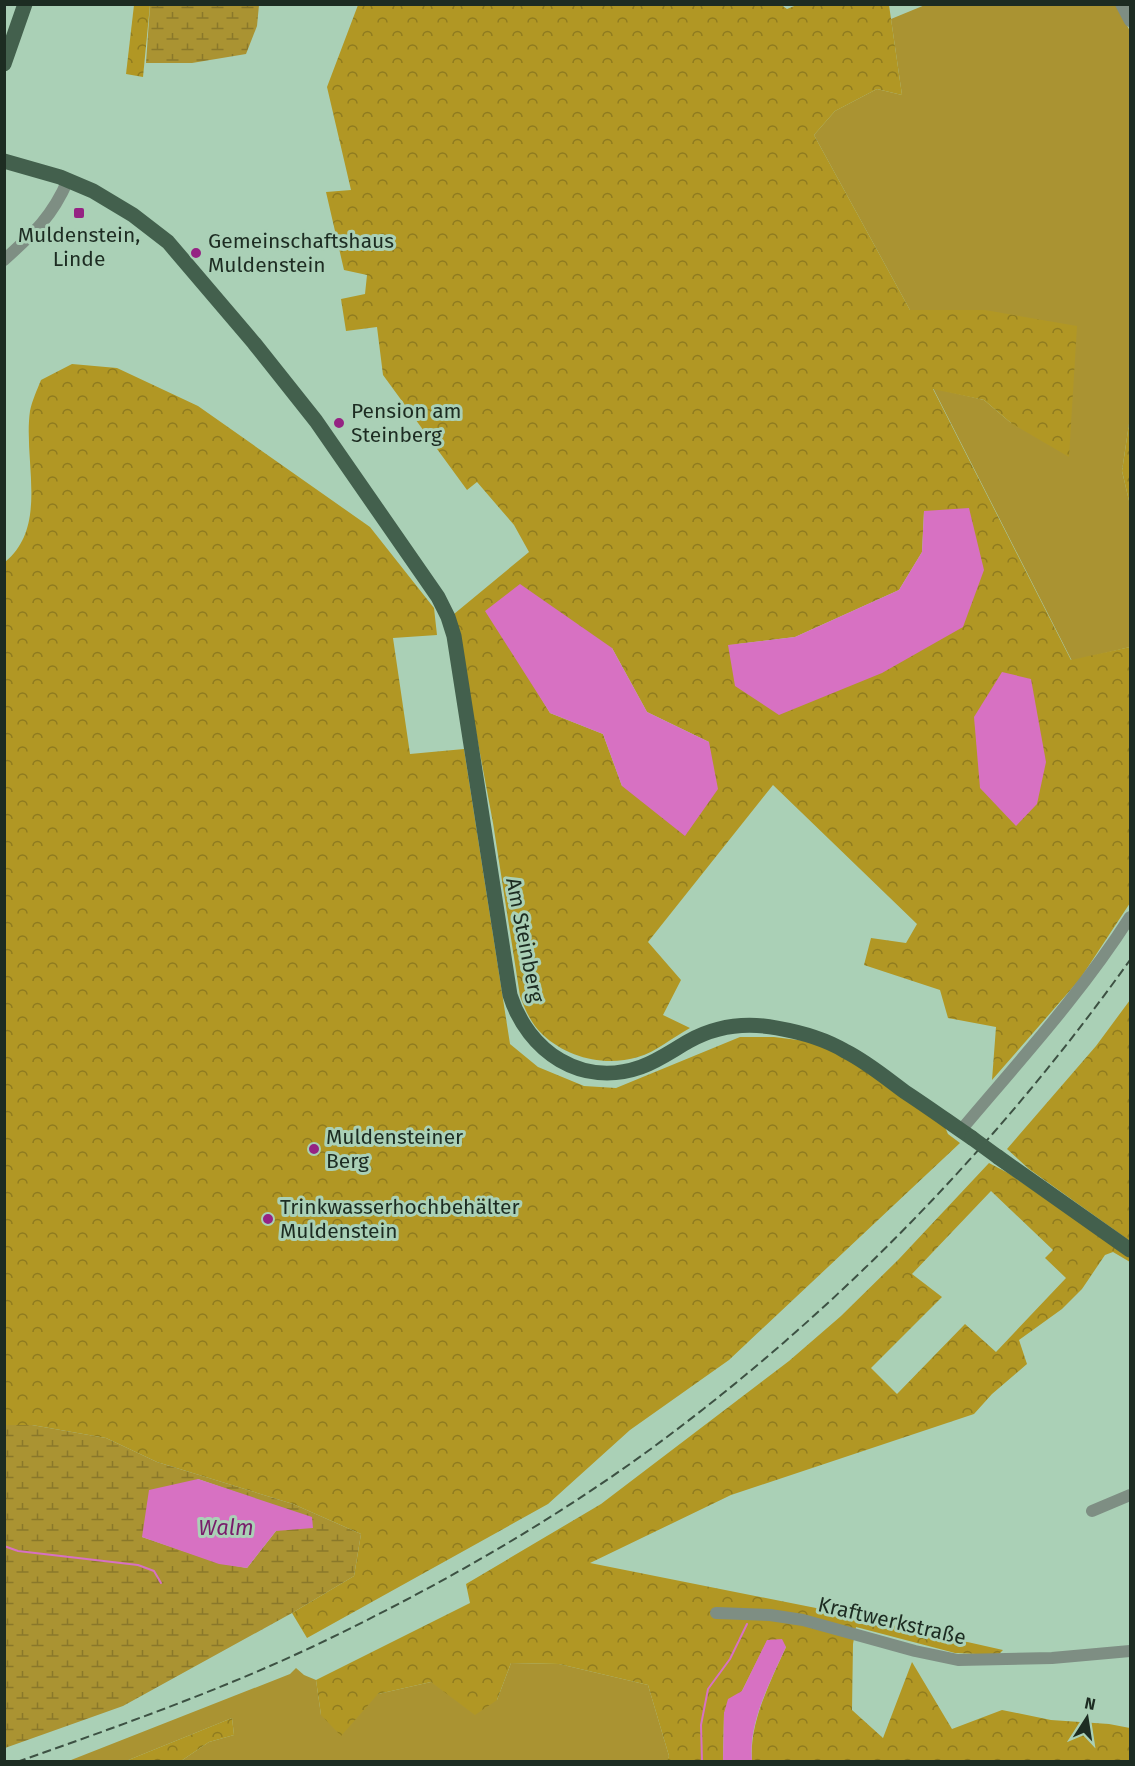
<svg xmlns="http://www.w3.org/2000/svg" width="1135" height="1766" font-family="'Fira Sans',sans-serif">
	<style>
		.green { fill: #aa9332 }
		.forest { fill: url(#forest-crowns); fill-rule: evenodd }
		.wetland { fill: url(#wetland-marsh); fill-rule: evenodd }
		.water { fill: #d771c2 }
		.lines { fill: none; stroke-linecap: round; stroke-linejoin: round }
		.stream { stroke: #d771c2; stroke-width: 2 }
		.minor { stroke: #7e8e83; stroke-width: 12 }
		.major { stroke: #43604d; stroke-width: 15 }
		.rail { stroke: #3d5143; stroke-width: 2; stroke-dasharray: 9 4.5; stroke-linecap: butt }
		.major-bridge { stroke: #43604d; stroke-width: 15 }
		.poi-dot { fill: #952383; stroke: #aad0b6; stroke-width: 2 }
		.labels { text-anchor: middle; stroke-width: 6; stroke-linejoin: round; paint-order: stroke }
		.poi-label { font-size: 21px; fill: #1d2c22; stroke: #aad0b6; text-anchor: start }
		.street-label { font-size: 21px; fill: #1d2c22; stroke: #aad0b6 }
		.water-label { font-size: 22px; font-style: italic; fill: #781c6a; stroke: #aad0b6 }
	</style>
	<defs>
		<pattern id="forest-crowns" width="20" height="18" patternUnits="userSpaceOnUse" patternTransform="scale(1.5)"><rect width="20" height="18" fill="#b19724"/><path d="M2 6a3 3 0 1 1 6 0M12 15a3 3 0 1 1 6 0" fill="none" stroke="#8f7b1f"/></pattern>
		<pattern id="wetland-marsh" width="20" height="14" patternUnits="userSpaceOnUse" patternTransform="scale(1.5)"><rect width="20" height="14" fill="#aa9332"/><path d="M1 5h8M5 5V1M11 12h8M15 12V8" fill="none" stroke="#8a782a"/></pattern>
	</defs>
	<rect width="100%" height="100%" fill="#aad0b6"/>
	<g class="green">
		<polygon points="925,5 1116,5 1130,31 1130,417 1122,471 1130,505 1130,647 1072,661 933,388 984,400 1011,423 985,310 910,310 814,135 835,111 877,89 902,95 891,19"/>
		<polygon points="511,1663 559,1664 648,1685 669,1756 667,1762 181,1761 209,1742 234,1735 232,1718 126,1761 66,1762 290,1674 296,1668 304,1675 316,1680 321,1715 378,1694 431,1682 497,1700"/>
	</g>
	<g class="forest">
		<path d="M780 4 787 9 799 4 889 5 902 95 877 89 835 111 814 135 910 310H985L1077 326 1069 457 1011 423 984 400 933 389 1071 660 1130 647V903L1080 979 992 1080 996 1027 948 1018 940 990 864 965 871 938 906 943 917 924 773 785 648 942 681 980 663 1015 690 1028C673 1037 656 1052 638 1057 605 1067 568 1058 543 1035 532 1025 525 1010 520 996L493 823 454 614 529 552 514 525 477 482 467 490 383 375 377 327 346 331 341 299 365 294 367 275 344 270 326 192 351 190 327 87 358 5ZM924 511 963 627 729 645 795 637 899 590 922 552ZM612 648 647 712 709 742 622 786 603 734 550 713 535 688Z"/>
		<polygon points="134,5 150,5 143,77 126,74"/>
		<path d="M72 364 117 368 198 406 370 527 434 608 437 635 393 638 410 754 464 749 510 1044 538 1067 584 1086 616 1088 740 1037H774L814 1042 836 1051 944 1125 948 1134 960 1143 729 1360 630 1430 548 1504 307 1638 292 1613 354 1576 361 1534 293 1504 157 1462 106 1438 32 1425H5V562C49 526 23 461 30 411 32 401 37 390 41 380Z"/>
		<polygon points="1130,417 1130,505 1122,471"/>
		<polygon points="1130,1000 1130,1241 1029,1169 1007,1149 1096,1046"/>
		<path d="M989 1163 1008 1173 1130 1256V1262L1113 1252 1105 1255 1082 1289 1062 1309 1019 1340 1027 1364 992 1394 974 1414 731 1495 590 1563 821 1609 1003 1650 998 1655 955 1653 856 1627 853 1644 852 1710 883 1738 912 1662 952 1729 1002 1710 1051 1720 1109 1724 1130 1728V1761H752C749 1723 770 1682 786 1647L767 1641 742 1691 724 1713 723 1761H667L669 1756 648 1685 559 1664 511 1663 497 1700 475 1715 431 1682 378 1694 341 1736 321 1715 316 1680 470 1603 466 1584 601 1504 789 1361 841 1316 898 1260ZM991 1191 1053 1250 1045 1258 1066 1278 996 1352 965 1324 897 1394 871 1368 942 1297 912 1274Z"/>
		<polygon points="232,1718 234,1735 209,1742 181,1761 126,1761"/>
	</g>
	<g class="wetland">
		<polygon points="150,5 150,4 259,5 257,26 246,54 192,63 146,63"/>
		<path d="M4 1425H32L106 1438 157 1462 293 1504 361 1534 354 1576 292 1613 123 1706 5 1748ZM198 1479 270 1504 276 1531 247 1568 219 1563 142 1537Z"/>
	</g>
	<g class="water">
		<polygon points="969,508 984,570 963,627 882,673 779,715 735,686 728,645 795,637 899,590 922,552 924,511"/>
		<polygon points="520,584 612,648 647,712 709,742 718,789 685,836 622,786 603,734 550,713 485,611"/>
		<polygon points="1002,672 1031,679 1046,762 1037,804 1016,826 980,788 974,717"/>
		<polygon points="198,1479 312,1517 313,1528 276,1531 247,1568 219,1564 142,1537 149,1490"/>
		<path d="M782 1639 786 1647C770 1682 748 1723 752 1761H723L724 1713 728 1699 742 1691 767 1640Z"/>
	</g>
	<g class="lines">
		<g class="stream">
			<polyline points="4,1546 18,1551 138,1565 154,1571 161,1583"/>
			<polyline points="702,1762 701,1725 708,1689 730,1659 747,1624"/>
		</g>
		<g class="minor">
			<polyline points="1121,4 1130,21"/>
			<path d="M4 260C34 233 52 217 68 180"/>
			<path d="M961 1130C1019 1061 1081 994 1130 917"/>
			<polyline points="1092,1511 1130,1495"/>
			<polyline points="716,1613 770,1615 803,1620 915,1651 958,1660 1052,1658 1130,1651"/>
		</g>
		<g class="major">
			<polyline points="4,64 25,4"/>
			<path d="M4 161 60 177 93 191 133 215 168 242 254 343 316 421 438 597 448 617 454 636 510 995C528 1052 582 1088 641 1067 658 1061 673 1050 689 1041 716 1026 746 1022 777 1028 800 1032 825 1039 845 1051 867 1062 886 1078 905 1092 928 1107 950 1123 972 1138"/>
			<polyline points="998,1157 1130,1250"/>
		</g>
		<path class="rail" d="M17 1762C116 1727 216 1692 312 1647 442 1585 570 1512 684 1424 855 1293 1005 1135 1130 960"/>
		<polyline class="major-bridge" points="972,1138 998,1157"/>
	</g>
	<g class="poi-dot">
		<rect x="73" y="207" width="12" height="12" rx="3"/>
		<circle cx="196" cy="253" r="6"/>
		<circle cx="339" cy="423" r="6"/>
		<circle cx="314" cy="1149" r="6"/>
		<circle cx="268" cy="1219" r="6"/>
	</g>
	<g class="labels">
		<g class="poi-label">
			<text x="79" y="242" text-anchor="middle">Muldenstein,<tspan x="79" dy="24">Linde</tspan></text>
			<text x="208" y="248">Gemeinschaftshaus<tspan x="208" dy="24">Muldenstein</tspan></text>
			<text x="351" y="418">Pension am<tspan x="351" dy="24">Steinberg</tspan></text>
			<text x="326" y="1144">Muldensteiner<tspan x="326" dy="24">Berg</tspan></text>
			<text x="280" y="1214">Trinkwasserhochbehälter<tspan x="280" dy="24">Muldenstein</tspan></text>
		</g>
		<g class="street-label">
			<text transform="translate(525 940) rotate(79)" y="7">Am Steinberg</text>
			<text transform="translate(892 1621) rotate(13)" y="7">Kraftwerkstraße</text>
		</g>
		<g class="water-label">
			<text x="226" y="1535">Walm</text>
		</g>
	</g>
	<rect width="1135" height="1766" fill="none" stroke="#1d2c22" stroke-width="12"/>
	<g transform="translate(1087 1718) rotate(12)" stroke="#aad0b6" stroke-width="4.5" paint-order="stroke">
	<path d="M0-4.5L10 22L0 15L-10 22Z" fill="#1d2c22"/>
	<text y="-9" font-size="16" font-weight="bold" text-anchor="middle" fill="#1d2c22">N</text>
	</g>
</svg>
